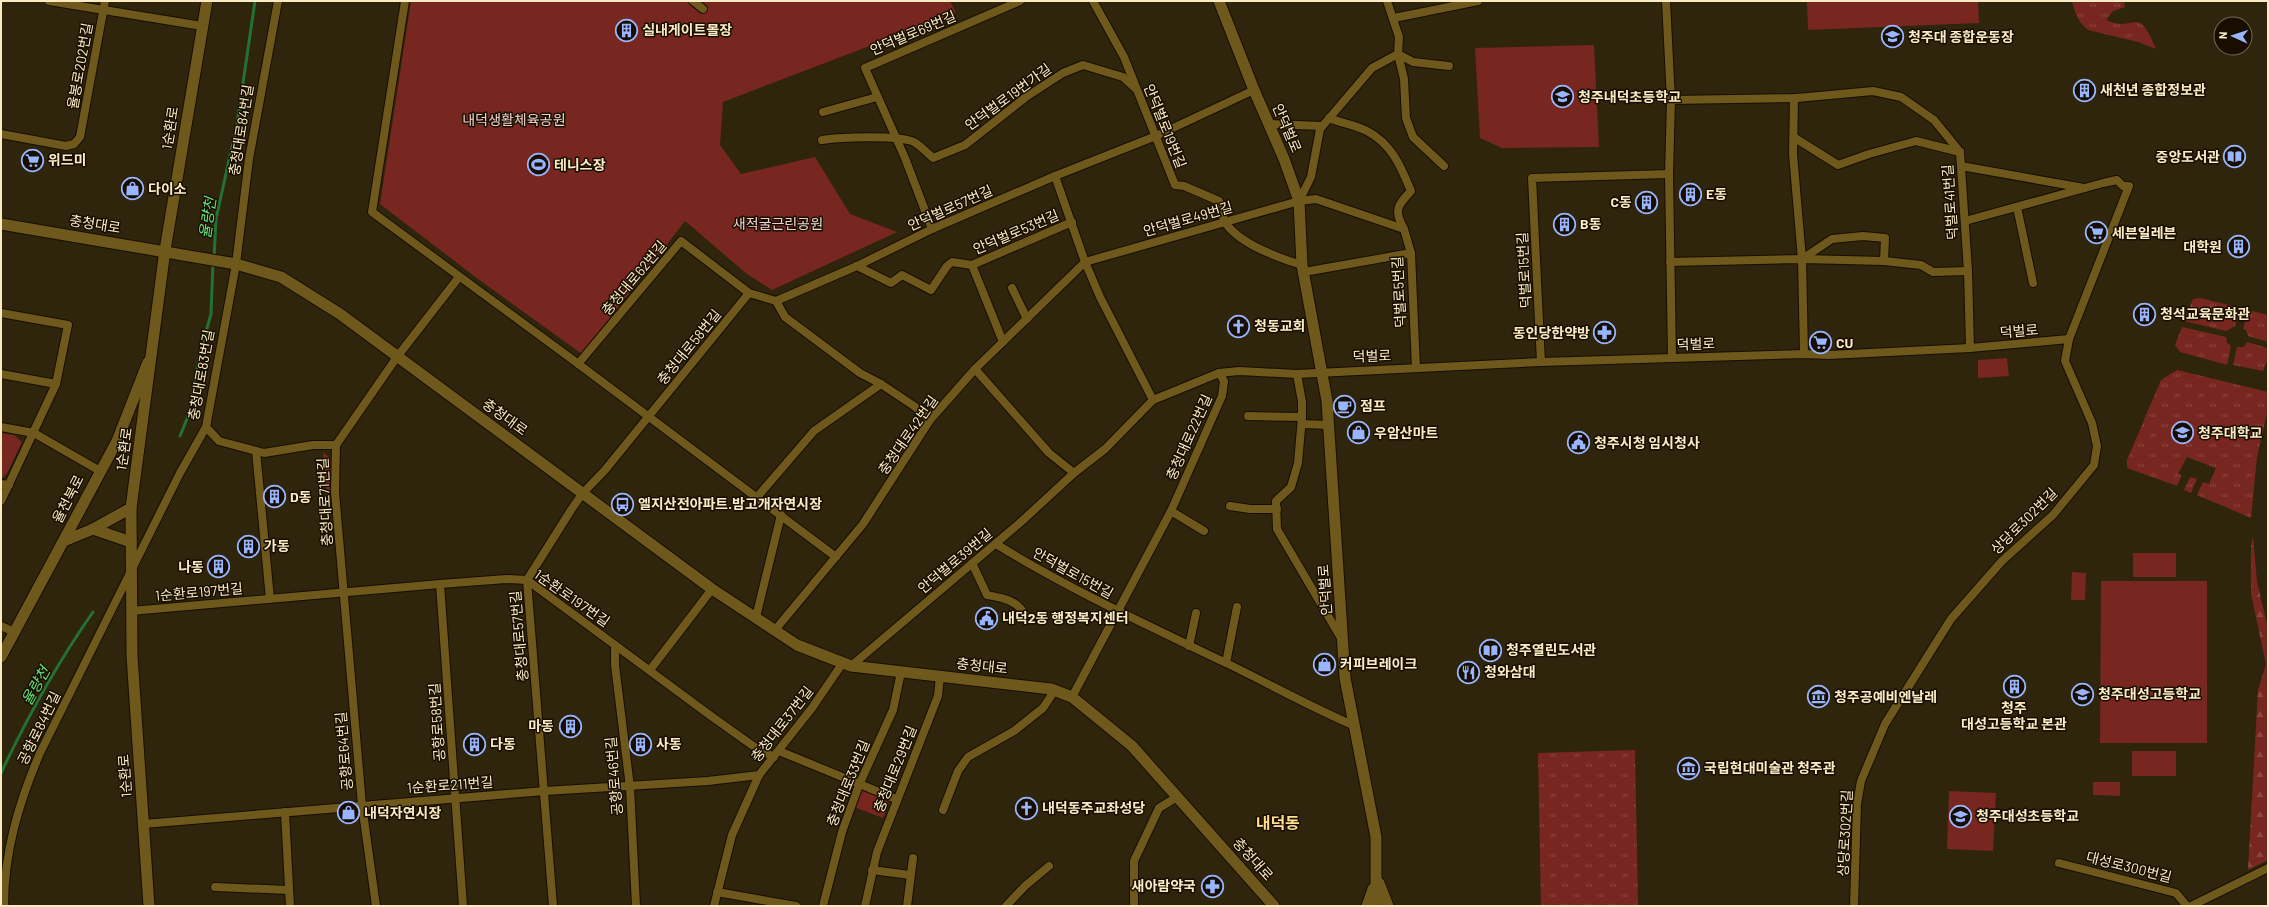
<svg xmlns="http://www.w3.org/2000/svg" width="2269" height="907" font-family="Barlow,'Noto Sans KR',sans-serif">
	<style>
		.grass { fill: url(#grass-tufts) }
		.forest { fill: url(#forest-firs) }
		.park { fill: #772620 }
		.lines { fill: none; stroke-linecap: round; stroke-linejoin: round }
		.stream { stroke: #237134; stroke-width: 3 }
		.minor-casing { stroke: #170e00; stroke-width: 10 }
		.tertiary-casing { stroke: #170e00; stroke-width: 13 }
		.secondary-casing { stroke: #170e00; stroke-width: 13 }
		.minor { stroke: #6f581b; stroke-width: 8 }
		.tertiary { stroke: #6f581b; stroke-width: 11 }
		.secondary { stroke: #6f581b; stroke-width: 11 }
		.labels { text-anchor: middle; stroke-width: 3; stroke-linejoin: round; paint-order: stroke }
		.poi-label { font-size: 14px; font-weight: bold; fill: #fbebc5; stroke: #170e00; text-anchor: start }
		.street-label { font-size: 14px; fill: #fbebc5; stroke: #170e00 }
		.park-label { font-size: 14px; fill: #f1d2cd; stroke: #170e00 }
		.water-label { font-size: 15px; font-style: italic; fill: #67e57e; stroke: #170e00 }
		.quarter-label { font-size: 16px; font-weight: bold; fill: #ffde90; stroke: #170e00 }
	</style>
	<defs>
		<pattern id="grass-tufts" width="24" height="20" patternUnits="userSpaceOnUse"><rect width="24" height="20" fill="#772620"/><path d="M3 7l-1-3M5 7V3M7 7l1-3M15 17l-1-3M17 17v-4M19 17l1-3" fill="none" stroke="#8b463f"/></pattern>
		<pattern id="forest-firs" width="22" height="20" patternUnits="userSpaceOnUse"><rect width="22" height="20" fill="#772620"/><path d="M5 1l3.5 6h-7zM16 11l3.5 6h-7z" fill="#8b463f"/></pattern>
	</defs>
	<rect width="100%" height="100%" fill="#2f250c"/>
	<g class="grass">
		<path d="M2072 1H2124L2125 7 2113 11 2106 20C2137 34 2136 2 2156 49L2138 42 2088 30C2078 22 2075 13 2072 1Z"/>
		<polygon points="2200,298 2241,308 2235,326 2226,331 2184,321 2193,299"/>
		<polygon points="2248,310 2268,315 2268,342 2248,336 2246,330 2243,329"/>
		<polygon points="2182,327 2226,337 2227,343 2231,346 2227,365 2180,352 2175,345"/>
		<polygon points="2247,342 2268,348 2268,359 2263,371 2233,365 2237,347 2244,347"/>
		<polygon points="2177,370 2268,392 2268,409 2257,457 2251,518 2197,495 2203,482 2209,484 2216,468 2187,457 2178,474 2182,475 2177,486 2127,468 2127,460 2161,380"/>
		<polygon points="2190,477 2197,479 2191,493 2184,490"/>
		<polygon points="1635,750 1638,906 1541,906 1538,753"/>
	</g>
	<polygon class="forest" points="2253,536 2257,582 2268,628 2268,860 2248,870 2258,690 2266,664 2251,594 2251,546"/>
	<g class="park">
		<polygon points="411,1 950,1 956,13 723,102 720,145 741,174 815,157 850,214 897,232 772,290 747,274 685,221 582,354 478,279 380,204"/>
		<polygon points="1807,1 1978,1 1979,23 1808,30"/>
		<polygon points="1594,45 1599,147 1502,148 1480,138 1475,48"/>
		<polygon points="2007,358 2009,376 1978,378 1978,360"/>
		<polygon points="1,433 14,435 22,442 7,473 1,479"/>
		<polygon points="323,452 332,460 334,498 327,498"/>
		<rect x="2133" y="553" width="43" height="24"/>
		<polygon points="2072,572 2086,573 2085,600 2071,600"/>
		<polygon points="2101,581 2207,581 2207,743 2100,743"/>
		<rect x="2132" y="751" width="44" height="25"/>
		<polygon points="2093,782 2120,782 2120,796 2093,795"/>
		<polygon points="860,788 889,801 883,818 854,807"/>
		<polygon points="1949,791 1996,793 1993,851 1947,849"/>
	</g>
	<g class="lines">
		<g class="stream">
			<polyline points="214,258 216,219 237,124 255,1"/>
			<polyline points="180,436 189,414 200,353 211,314 213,263"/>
			<path d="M1 773C27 718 58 662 93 612"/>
		</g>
		<defs>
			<g id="minor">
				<polyline points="49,1 202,26"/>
				<polyline points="405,1 372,212 573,360 836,557"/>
				<polyline points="693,1 703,9"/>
				<path d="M1093 1 1124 57 1175 185 1184 186 1219 201C1221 207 1222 216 1225 222 1239 244 1279 258 1302 265"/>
				<polyline points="1666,1 1671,100 1669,174 1672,358"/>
				<polyline points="1394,18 1478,1"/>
				<polyline points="1398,54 1404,79 1406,118 1413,137 1444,166"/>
				<polyline points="1398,54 1413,62 1449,66"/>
				<polyline points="1794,98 1793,154 1802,259 1804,354"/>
				<polyline points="1671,100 1797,98 1873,91 1901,97 1934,120 1960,152"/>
				<polyline points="823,112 877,97"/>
				<path d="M1329 118C1341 123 1356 125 1367 131 1392 144 1401 167 1411 191 1398 205 1393 210 1404 229"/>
				<polyline points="1269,124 1322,126"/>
				<polyline points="1,134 66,146 74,144 80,137 105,1"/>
				<polyline points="1795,138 1838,165 1869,154 1916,141 1960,152"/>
				<path d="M822 140C840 137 899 135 914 142 921 146 927 153 933 158L965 145 1026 97 1063 73 1083 65 1123 77 1135 88"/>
				<polyline points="1960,152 1968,271 1970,348"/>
				<polyline points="1961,166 2084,188"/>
				<polyline points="1055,176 1085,262 1100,297 1153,400"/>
				<polyline points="1299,201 1311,177 1320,129 1372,68 1398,54 1399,37 1387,1"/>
				<polyline points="2017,207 2033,283"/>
				<polyline points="932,229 905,158 865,68 1020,1"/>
				<polyline points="1802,259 1832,239 1863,236 1885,238 1884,261"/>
				<polyline points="1670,262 1802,259 1884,261 1921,265 1933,272 1968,271"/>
				<polyline points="972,265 1003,342"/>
				<polyline points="857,266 891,283 902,275 931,290 947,266 952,262 972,265 1072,222"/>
				<polyline points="1304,272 1411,253"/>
				<polyline points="1012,288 1027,319"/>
				<polyline points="776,301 857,266 932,229 1055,176 1156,136 1254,90"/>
				<polyline points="1,313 68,325 56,384 1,501"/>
				<polyline points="1541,362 1532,178 1669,174"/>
				<polyline points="578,364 681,241 749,293 776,301 785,317 860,373 881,384 914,406 930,420"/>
				<polyline points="975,369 1049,453 1074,473"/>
				<polyline points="1,374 56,384"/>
				<polyline points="1297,374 1302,402 1302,417 1298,463 1291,487 1276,501 1277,529 1341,638"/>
				<polyline points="1248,416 1302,417"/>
				<polyline points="1302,424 1329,425"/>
				<polyline points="1,427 34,433 100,471"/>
				<polyline points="206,427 219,441 264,453 313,445 336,445"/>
				<polyline points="256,451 270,599"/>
				<polyline points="1,484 9,485"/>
				<polyline points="758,496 814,431 881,384"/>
				<polyline points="1230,506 1250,509 1277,509"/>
				<polyline points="1171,511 1204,531"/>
				<path d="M996 544C1069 589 1147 625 1224 662 1268 683 1310 707 1355 726"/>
				<path d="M972 563 987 595C1003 598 1017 600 1025 615"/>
				<polyline points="440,584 463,906"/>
				<polyline points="131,611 440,584 506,579 527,580 711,716 756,748 774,757"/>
				<polyline points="756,617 781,515"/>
				<polyline points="1,626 14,632"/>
				<polyline points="775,630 863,524 930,420 975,369 1085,262 1299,201 1316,199 1404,229 1411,253 1416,368"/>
				<polyline points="615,645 615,665 630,787 636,906"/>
				<polyline points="1189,646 1196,613"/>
				<polyline points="1226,663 1237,607"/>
				<polyline points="851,666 1022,521 1074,473 1105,449 1153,400 1219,373 1239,371 1297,374 1541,362 1804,354 1829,355 1970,348 2069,339"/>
				<polyline points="650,670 712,589"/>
				<polyline points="1072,697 1171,511 1222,396 1224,381 1219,373"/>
				<polyline points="779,751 896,799"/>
				<polyline points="943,810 958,771 968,757 1014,731 1043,708 1055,690"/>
				<polyline points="285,812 290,906"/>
				<polyline points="143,824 545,791 708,781 759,775"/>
				<polyline points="2059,863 2176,893 2187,906"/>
				<polyline points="872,870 910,875"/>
				<polyline points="215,887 289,890"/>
				<polyline points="717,892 796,906"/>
				<path d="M4 906C4 852 19 802 40 753L180 473 206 427 236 264 249 159 278 1"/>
				<polyline points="376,906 362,805 335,492 336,445 397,357 459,277"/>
				<polyline points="553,906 527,580 571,510 582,494 605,470 749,293"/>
				<polyline points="714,906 732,835 759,775 812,708 842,664"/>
				<polyline points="823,906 842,832 859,785 893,710 901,672"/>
				<polyline points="865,906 877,852 938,696 940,676"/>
				<polyline points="907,906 913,858"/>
				<polyline points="1006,906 1025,886 1049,866"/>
				<polyline points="1134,906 1134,861 1159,808 1177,797"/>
				<polyline points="1854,906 1857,804 1861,781 1885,724 1951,619 2002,561 2053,515 2094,465 2097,446 2092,423 2065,361 2069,339 2129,186 2123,186 2117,180 2103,183 1965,221"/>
				<polyline points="2191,906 2268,868"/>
			</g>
			<g id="tertiary">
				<polyline points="1219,1 1254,90 1284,159 1299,201 1302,265 1327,401 1345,678 1376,837 1376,906"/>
				<polyline points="236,264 281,277 340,314 712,589 797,645 851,666 1051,689 1072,697 1132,746 1274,906"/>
				<polyline points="93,529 131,542"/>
				<polyline points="64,541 93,529 131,508"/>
				<polyline points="1,657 117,441 148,362"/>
				<polyline points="1379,883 1388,906"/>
				<polyline points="1367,906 1373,889"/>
			</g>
			<g id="secondary">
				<polyline points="1,224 236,264"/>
				<polyline points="149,906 132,656 131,508 165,250 207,1"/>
			</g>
		</defs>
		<use href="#minor" class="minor-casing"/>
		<use href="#tertiary" class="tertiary-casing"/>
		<use href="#secondary" class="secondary-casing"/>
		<use href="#minor" class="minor"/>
		<use href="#tertiary" class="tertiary"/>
		<use href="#secondary" class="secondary"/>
	</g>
	<defs>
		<symbol id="building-ring" viewBox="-11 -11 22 22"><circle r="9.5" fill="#170e00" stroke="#99b5fd" stroke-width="1.5"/><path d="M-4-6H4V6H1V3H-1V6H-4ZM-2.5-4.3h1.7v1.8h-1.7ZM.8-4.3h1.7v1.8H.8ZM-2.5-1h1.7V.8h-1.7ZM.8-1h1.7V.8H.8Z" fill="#99b5fd"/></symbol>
		<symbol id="school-ring" viewBox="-11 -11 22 22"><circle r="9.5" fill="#170e00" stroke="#99b5fd" stroke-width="1.5"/><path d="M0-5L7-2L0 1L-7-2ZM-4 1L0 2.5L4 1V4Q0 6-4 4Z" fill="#99b5fd"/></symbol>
		<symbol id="library-ring" viewBox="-11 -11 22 22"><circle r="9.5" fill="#170e00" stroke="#99b5fd" stroke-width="1.5"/><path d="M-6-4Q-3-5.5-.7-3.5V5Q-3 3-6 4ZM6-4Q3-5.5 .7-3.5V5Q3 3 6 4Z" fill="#99b5fd"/></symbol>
		<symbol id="supermarket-ring" viewBox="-11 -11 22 22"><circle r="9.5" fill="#170e00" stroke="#99b5fd" stroke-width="1.5"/><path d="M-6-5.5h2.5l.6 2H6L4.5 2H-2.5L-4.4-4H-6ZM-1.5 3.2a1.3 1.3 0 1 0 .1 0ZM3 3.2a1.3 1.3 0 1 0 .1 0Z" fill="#99b5fd"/></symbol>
		<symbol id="stadium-ring" viewBox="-11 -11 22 22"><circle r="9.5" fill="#170e00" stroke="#99b5fd" stroke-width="1.5"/><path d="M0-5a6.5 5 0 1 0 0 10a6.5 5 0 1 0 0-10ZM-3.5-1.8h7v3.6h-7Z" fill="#99b5fd"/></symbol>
		<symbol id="shop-ring" viewBox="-11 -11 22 22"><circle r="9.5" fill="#170e00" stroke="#99b5fd" stroke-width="1.5"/><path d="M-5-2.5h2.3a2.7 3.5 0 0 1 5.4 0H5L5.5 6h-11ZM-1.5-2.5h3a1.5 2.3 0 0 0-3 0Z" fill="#99b5fd"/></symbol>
		<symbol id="church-ring" viewBox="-11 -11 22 22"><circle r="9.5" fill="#170e00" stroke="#99b5fd" stroke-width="1.5"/><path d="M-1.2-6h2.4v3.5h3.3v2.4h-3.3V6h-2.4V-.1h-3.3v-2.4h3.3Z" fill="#99b5fd"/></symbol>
		<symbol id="pharmacy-ring" viewBox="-11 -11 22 22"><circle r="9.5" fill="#170e00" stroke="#99b5fd" stroke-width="1.5"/><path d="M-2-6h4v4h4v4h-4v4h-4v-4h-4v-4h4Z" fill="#99b5fd"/></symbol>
		<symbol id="cafe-ring" viewBox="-11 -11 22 22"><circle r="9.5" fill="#170e00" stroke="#99b5fd" stroke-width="1.5"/><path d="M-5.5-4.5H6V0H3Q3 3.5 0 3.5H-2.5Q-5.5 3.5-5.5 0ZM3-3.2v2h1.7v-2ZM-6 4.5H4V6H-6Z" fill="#99b5fd"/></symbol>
		<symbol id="university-ring" viewBox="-11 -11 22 22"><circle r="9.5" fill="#170e00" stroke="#99b5fd" stroke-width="1.5"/><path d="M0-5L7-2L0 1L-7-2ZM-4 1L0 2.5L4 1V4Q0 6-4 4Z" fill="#99b5fd"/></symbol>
		<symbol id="civic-ring" viewBox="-11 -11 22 22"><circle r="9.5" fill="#170e00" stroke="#99b5fd" stroke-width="1.5"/><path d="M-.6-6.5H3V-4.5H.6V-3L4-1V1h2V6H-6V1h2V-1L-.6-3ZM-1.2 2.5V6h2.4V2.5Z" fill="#99b5fd"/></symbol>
		<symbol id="bus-ring" viewBox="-11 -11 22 22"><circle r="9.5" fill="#170e00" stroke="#99b5fd" stroke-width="1.5"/><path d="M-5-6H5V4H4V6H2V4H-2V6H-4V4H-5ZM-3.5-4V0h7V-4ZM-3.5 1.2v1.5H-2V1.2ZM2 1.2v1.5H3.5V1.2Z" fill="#99b5fd"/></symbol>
		<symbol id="restaurant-ring" viewBox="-11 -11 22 22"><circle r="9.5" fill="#170e00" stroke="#99b5fd" stroke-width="1.5"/><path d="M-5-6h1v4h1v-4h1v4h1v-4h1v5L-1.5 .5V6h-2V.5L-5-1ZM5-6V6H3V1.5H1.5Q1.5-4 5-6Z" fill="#99b5fd"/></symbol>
		<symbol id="museum-ring" viewBox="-11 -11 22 22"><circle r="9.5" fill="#170e00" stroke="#99b5fd" stroke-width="1.5"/><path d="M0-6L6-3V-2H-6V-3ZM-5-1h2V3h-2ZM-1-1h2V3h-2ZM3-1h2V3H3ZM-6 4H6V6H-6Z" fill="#99b5fd"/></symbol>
	</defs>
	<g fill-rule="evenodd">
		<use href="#building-ring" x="614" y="18" width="25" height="25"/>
		<use href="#school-ring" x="1880" y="24" width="25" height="25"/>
		<use href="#building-ring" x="2072" y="78" width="25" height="25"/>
		<use href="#school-ring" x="1550" y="84" width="25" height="25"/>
		<use href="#library-ring" x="2222" y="144" width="25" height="25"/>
		<use href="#supermarket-ring" x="20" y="148" width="25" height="25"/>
		<use href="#stadium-ring" x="526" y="152" width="25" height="25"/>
		<use href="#shop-ring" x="120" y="176" width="25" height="25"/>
		<use href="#building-ring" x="1678" y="182" width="25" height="25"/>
		<use href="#building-ring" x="1634" y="190" width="25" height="25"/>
		<use href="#building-ring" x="1552" y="212" width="25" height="25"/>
		<use href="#supermarket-ring" x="2084" y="220" width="25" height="25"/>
		<use href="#building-ring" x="2226" y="234" width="25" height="25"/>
		<use href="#building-ring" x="2132" y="302" width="25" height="25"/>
		<use href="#church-ring" x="1226" y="314" width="25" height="25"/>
		<use href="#pharmacy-ring" x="1592" y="320" width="25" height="25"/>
		<use href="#supermarket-ring" x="1808" y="330" width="25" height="25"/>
		<use href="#cafe-ring" x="1332" y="394" width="25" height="25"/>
		<use href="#shop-ring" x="1346" y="420" width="25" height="25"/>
		<use href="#university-ring" x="2170" y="420" width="25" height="25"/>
		<use href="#civic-ring" x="1566" y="430" width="25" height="25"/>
		<use href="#building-ring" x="262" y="484" width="25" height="25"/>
		<use href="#bus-ring" x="610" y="492" width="25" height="25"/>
		<use href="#building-ring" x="236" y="534" width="25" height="25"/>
		<use href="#building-ring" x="206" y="554" width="25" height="25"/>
		<use href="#civic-ring" x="974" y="606" width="25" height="25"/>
		<use href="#library-ring" x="1478" y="638" width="25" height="25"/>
		<use href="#shop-ring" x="1312" y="652" width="25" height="25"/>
		<use href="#restaurant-ring" x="1456" y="660" width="25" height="25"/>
		<use href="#building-ring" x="2002" y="674" width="25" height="25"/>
		<use href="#school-ring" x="2070" y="682" width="25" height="25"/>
		<use href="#museum-ring" x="1806" y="684" width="25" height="25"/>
		<use href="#building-ring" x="558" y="714" width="25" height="25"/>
		<use href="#building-ring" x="462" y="732" width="25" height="25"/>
		<use href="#building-ring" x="628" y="732" width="25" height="25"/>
		<use href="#museum-ring" x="1676" y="756" width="25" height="25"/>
		<use href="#church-ring" x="1014" y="796" width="25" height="25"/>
		<use href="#shop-ring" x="336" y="800" width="25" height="25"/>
		<use href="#school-ring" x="1948" y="804" width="25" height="25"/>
		<use href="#pharmacy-ring" x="1200" y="874" width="25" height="25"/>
	</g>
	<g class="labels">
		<g class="poi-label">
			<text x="642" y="35">실내게이트볼장</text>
			<text x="1908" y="42">청주대 종합운동장</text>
			<text x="2100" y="95">새천년 종합정보관</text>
			<text x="1578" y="102">청주내덕초등학교</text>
			<text x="2220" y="162" text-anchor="end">중앙도서관</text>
			<text x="48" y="165">위드미</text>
			<text x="554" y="170">테니스장</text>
			<text x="148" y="194">다이소</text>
			<text x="1706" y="199">E동</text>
			<text x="1632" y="207" text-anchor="end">C동</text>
			<text x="1580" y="229">B동</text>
			<text x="2112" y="238">세븐일레븐</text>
			<text x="2222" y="252" text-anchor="end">대학원</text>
			<text x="2160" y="319">청석교육문화관</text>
			<text x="1254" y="331">청동교회</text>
			<text x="1590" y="338" text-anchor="end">동인당한약방</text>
			<text x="1836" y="348">CU</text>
			<text x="1360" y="411">점프</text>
			<text x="1374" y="438">우암산마트</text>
			<text x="2198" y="438">청주대학교</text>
			<text x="1594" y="448">청주시청 임시청사</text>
			<text x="290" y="502">D동</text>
			<text x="638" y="509">엘지산전아파트.밤고개자연시장</text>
			<text x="264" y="551">가동</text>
			<text x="204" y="572" text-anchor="end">나동</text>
			<text x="1002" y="623">내덕2동 행정복지센터</text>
			<text x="1506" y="655">청주열린도서관</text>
			<text x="1340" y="669">커피브레이크</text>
			<text x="1484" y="677">청와삼대</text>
			<text x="2098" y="699">청주대성고등학교</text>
			<text x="1834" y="702">청주공예비엔날레</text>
			<text x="2014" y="713" text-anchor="middle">청주<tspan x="2014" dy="16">대성고등학교 본관</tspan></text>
			<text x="554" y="731" text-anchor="end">마동</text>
			<text x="490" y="749">다동</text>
			<text x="656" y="749">사동</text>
			<text x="1704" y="773">국립현대미술관 청주관</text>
			<text x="1042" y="813">내덕동주교좌성당</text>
			<text x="364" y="818">내덕자연시장</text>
			<text x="1976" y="821">청주대성초등학교</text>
			<text x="1196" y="891" text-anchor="end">새아람약국</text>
		</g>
		<g class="street-label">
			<text transform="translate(913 33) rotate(-23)" y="5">안덕벌로69번길</text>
			<text transform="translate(80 66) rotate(-80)" y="5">율봉로202번길</text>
			<text transform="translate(1008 97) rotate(-36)" y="5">안덕벌로19번가길</text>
			<text transform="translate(1165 126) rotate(68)" y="5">안덕벌로19번길</text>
			<text transform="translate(170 128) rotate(-81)" y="5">1순환로</text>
			<text transform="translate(1287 128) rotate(67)" y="5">안덕벌로</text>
			<text transform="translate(241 130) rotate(-81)" y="5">충청대로84번길</text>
			<text transform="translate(1950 202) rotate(-94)" y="5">덕벌로41번길</text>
			<text transform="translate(950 208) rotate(-24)" y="5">안덕벌로57번길</text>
			<text transform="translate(1188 219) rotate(-16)" y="5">안덕벌로49번길</text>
			<text transform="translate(95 224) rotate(9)" y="5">충청대로</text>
			<text transform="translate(1016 232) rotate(-23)" y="5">안덕벌로53번길</text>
			<text transform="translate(1524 270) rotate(-93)" y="5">덕벌로15번길</text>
			<text transform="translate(634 278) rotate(-50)" y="5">충청대로62번길</text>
			<text transform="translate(1399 292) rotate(-93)" y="5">덕벌로5번길</text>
			<text transform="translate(2019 331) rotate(-5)" y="5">덕벌로</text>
			<text transform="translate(1696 344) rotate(-2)" y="5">덕벌로</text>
			<text transform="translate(689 347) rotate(-51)" y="5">충청대로58번길</text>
			<text transform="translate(1372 356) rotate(-2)" y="5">덕벌로</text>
			<text transform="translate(201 375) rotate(-80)" y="5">충청대로83번길</text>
			<text transform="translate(505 417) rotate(36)" y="5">충청대로</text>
			<text transform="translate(908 435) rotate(-55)" y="5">충청대로42번길</text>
			<text transform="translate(1189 437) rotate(-66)" y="5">충청대로22번길</text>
			<text transform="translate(124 449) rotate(-82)" y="5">1순환로</text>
			<text transform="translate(68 499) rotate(-63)" y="5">율천북로</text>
			<text transform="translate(325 502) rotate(-93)" y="5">충청대로71번길</text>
			<text transform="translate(2024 521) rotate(-45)" y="5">상당로302번길</text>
			<text transform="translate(955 561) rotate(-40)" y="5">안덕벌로39번길</text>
			<text transform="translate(1073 573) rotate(29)" y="5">안덕벌로15번길</text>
			<text transform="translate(1325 590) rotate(-94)" y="5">안덕벌로</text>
			<text transform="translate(199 592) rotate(-5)" y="5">1순환로197번길</text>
			<text transform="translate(572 598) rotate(35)" y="5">1순환로197번길</text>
			<text transform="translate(519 636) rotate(-95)" y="5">충청대로57번길</text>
			<text transform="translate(982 666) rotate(6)" y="5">충청대로</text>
			<text transform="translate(437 722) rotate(-94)" y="5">공항로58번길</text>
			<text transform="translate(782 724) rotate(-52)" y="5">충청대로37번길</text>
			<text transform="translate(39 728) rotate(-64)" y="5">공항로84번길</text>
			<text transform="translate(344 751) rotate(-95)" y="5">공항로64번길</text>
			<text transform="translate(895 769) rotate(-68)" y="5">충청대로29번길</text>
			<text transform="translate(125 776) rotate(-94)" y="5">1순환로</text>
			<text transform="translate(614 776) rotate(-95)" y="5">공항로46번길</text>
			<text transform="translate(848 783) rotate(-68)" y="5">충청대로33번길</text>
			<text transform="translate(450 785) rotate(-4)" y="5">1순환로211번길</text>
			<text transform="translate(1845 833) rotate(-87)" y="5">상당로302번길</text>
			<text transform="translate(1253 859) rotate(48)" y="5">충청대로</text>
			<text transform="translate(2129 867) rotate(14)" y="5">대성로300번길</text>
		</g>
		<g class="park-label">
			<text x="514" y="125">내덕생활체육공원</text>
			<text x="778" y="229">새적굴근린공원</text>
		</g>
		<g class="water-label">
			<text transform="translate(208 218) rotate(-82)" y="5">율량천</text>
			<text transform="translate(36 686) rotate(-61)" y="5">율량천</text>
		</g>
		<g class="quarter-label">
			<text x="1278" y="829">내덕동</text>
		</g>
	</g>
	<rect width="2269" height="907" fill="none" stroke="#fbebc5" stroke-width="4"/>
	<g transform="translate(2233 36) rotate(273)"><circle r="19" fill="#170e00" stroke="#72664f"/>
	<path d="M0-3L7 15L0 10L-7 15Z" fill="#99b5fd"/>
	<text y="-6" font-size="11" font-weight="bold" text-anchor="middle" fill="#fbebc5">N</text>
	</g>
</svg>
